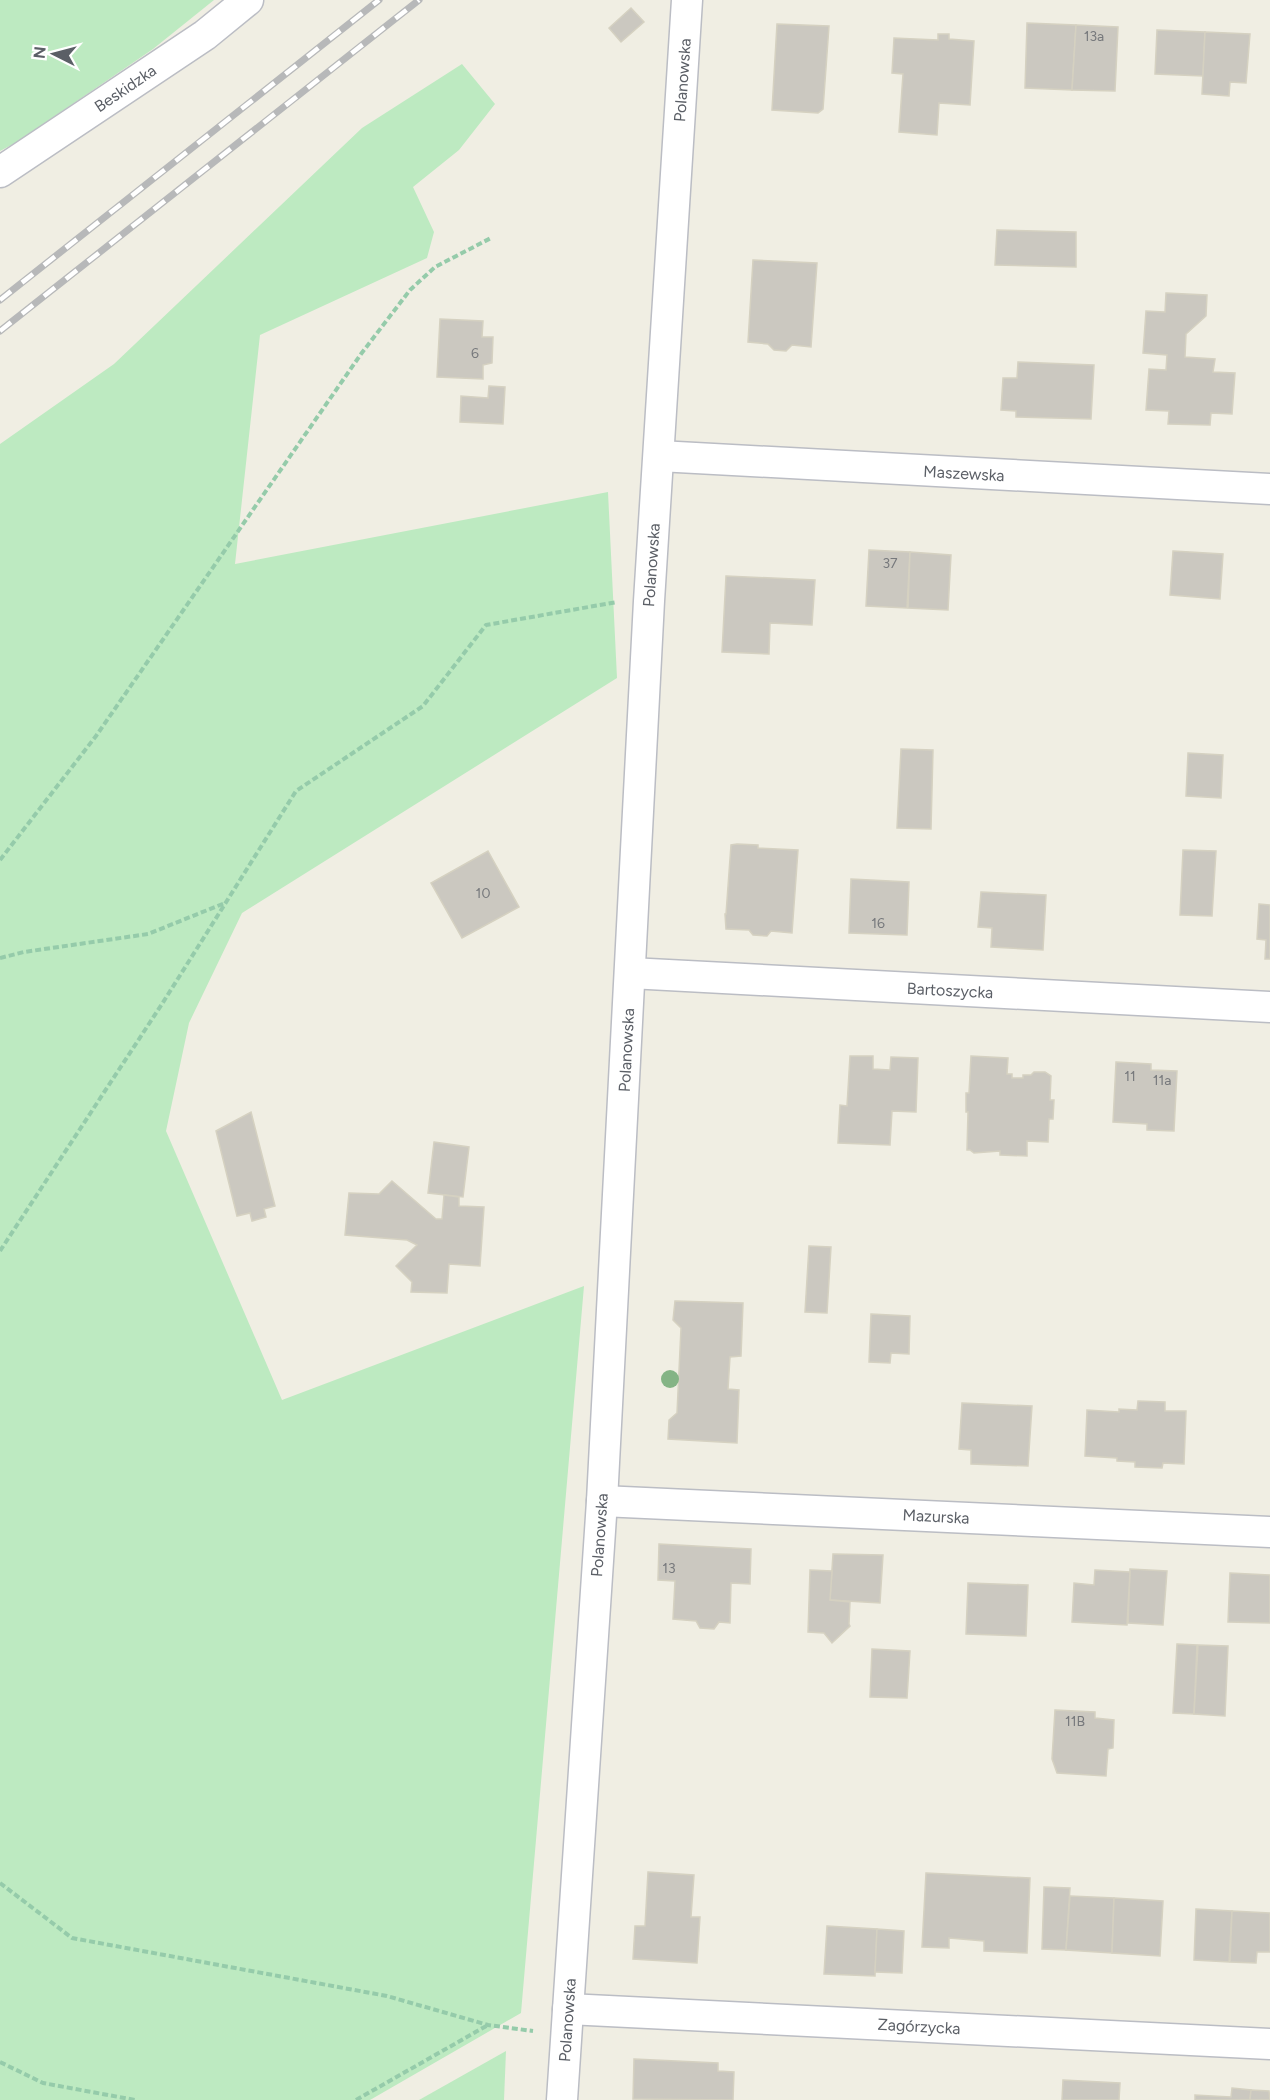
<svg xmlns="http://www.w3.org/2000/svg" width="1270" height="2100" font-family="Figtree,sans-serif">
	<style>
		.green { fill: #bdeac1 }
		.building { fill: #cbc8c0; stroke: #d5d1c1; stroke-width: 1.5 }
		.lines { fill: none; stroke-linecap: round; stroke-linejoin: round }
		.minor-casing { stroke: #bbbdc4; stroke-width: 33 }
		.path { stroke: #95cbaa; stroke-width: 4; stroke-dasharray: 6 3; stroke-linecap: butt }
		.minor { stroke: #fff; stroke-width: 30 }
		.rail-casing { stroke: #b7b8b9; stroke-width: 7 }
		.rail { stroke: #fff; stroke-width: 4.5; stroke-dasharray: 14; stroke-linecap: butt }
		.tree { fill: #84b485 }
		.labels { text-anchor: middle; stroke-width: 4.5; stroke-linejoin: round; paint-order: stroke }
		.number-label { font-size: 14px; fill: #77797c }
		.street-label { font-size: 16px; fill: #5b5f66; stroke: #fff }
	</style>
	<rect width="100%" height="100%" fill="#f0eee3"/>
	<g class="green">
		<polygon points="0,0 214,0 153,49 17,142 0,151"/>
		<polygon points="462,64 495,104 459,150 413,187 434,232 427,258 260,335 235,564 608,492 617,678 242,913 189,1023 166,1131 282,1400 584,1286 521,2013 370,2100 0,2100 0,444 114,364 362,128"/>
		<polygon points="506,2051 504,2100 419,2100"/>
	</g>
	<g class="building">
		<polygon points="631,8 644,22 621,42 609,28"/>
		<polygon points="1027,23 1076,25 1072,90 1025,88"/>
		<polygon points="777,24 829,26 823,109 818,113 772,110"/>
		<polygon points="1076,25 1118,27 1115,91 1072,90"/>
		<polygon points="1157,30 1205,32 1203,76 1155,74"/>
		<polygon points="1205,32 1250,34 1246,83 1230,82 1229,96 1202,94"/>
		<polygon points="938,34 949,34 949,39 974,41 970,105 939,103 937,135 899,132 903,74 892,73 894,38 938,40"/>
		<polygon points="997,230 1076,232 1076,267 995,265"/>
		<polygon points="753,260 817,263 811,347 792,345 786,351 774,350 768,344 748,342"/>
		<polygon points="1166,293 1207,295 1206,316 1186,334 1185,357 1215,359 1213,372 1235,373 1232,414 1211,413 1210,425 1168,424 1169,411 1146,410 1149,369 1166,370 1167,355 1143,353 1146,311 1165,312"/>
		<polygon points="440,319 483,321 482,337 493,337 492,363 483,365 483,379 437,377"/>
		<polygon points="1018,362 1094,365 1091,419 1016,417 1016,411 1001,410 1003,378 1017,378"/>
		<polygon points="489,386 505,387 503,424 460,422 461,396 488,398"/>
		<polygon points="869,550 910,552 907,608 866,606"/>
		<polygon points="1173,551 1223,554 1220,599 1170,595"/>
		<polygon points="910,552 951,555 948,610 908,608"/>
		<polygon points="726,576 815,580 812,625 770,623 769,654 722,652"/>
		<polygon points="901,749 933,750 931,829 897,828"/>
		<polygon points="1188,753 1223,755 1221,798 1186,796"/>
		<polygon points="737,844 758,845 758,848 798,850 792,933 771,931 767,936 753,935 749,930 726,929 725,914 726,914 731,845"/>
		<polygon points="1183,850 1216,851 1212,916 1180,915"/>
		<polygon points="488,851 519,907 462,938 431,883"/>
		<polygon points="851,879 909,882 907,935 849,933"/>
		<polygon points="981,892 1046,895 1043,950 991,947 992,928 978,927"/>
		<polygon points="1259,904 1270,905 1270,959 1265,959 1266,940 1257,939"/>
		<polygon points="850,1056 873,1056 873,1069 890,1070 891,1057 918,1058 916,1112 892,1111 890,1145 838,1143 840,1105 847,1106"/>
		<polygon points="971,1056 1008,1058 1007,1074 1012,1074 1012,1078 1023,1078 1023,1075 1031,1075 1034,1072 1045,1072 1051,1076 1050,1100 1054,1100 1053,1119 1049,1119 1048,1142 1027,1141 1027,1156 1000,1155 1000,1151 974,1153 970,1150 967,1150 968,1112 966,1112 966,1093 969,1093"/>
		<polygon points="1116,1062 1151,1064 1151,1070 1177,1071 1174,1131 1147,1130 1147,1124 1113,1122"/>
		<polygon points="251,1112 275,1206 264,1209 266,1217 252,1221 250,1213 237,1216 216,1131"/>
		<polygon points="434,1142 469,1147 463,1197 428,1193"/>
		<polygon points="392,1181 436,1219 442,1219 444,1195 459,1197 459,1206 484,1207 480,1266 449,1264 447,1293 411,1292 412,1282 396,1266 417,1245 407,1240 345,1235 349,1193 379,1194"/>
		<polygon points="809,1246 831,1247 827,1313 805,1312"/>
		<polygon points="675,1301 743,1303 741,1356 730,1357 728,1389 739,1390 737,1443 668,1439 669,1420 677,1413 681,1328 673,1320"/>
		<polygon points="871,1314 910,1316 909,1354 891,1353 890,1363 869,1362"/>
		<polygon points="1138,1401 1165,1402 1165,1411 1186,1411 1184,1464 1163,1463 1162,1468 1135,1467 1135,1462 1117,1461 1117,1458 1085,1456 1087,1410 1119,1412 1119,1409 1137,1410"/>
		<polygon points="962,1403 1032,1406 1028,1466 971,1464 971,1450 959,1449"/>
		<polygon points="659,1544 751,1549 750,1584 731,1583 730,1623 719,1622 714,1629 700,1628 696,1621 673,1619 675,1581 658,1580"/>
		<polygon points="833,1554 883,1555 880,1603 830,1600"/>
		<polygon points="1130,1569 1167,1571 1163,1625 1128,1623"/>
		<polygon points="810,1570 832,1571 830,1600 850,1602 849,1624 850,1626 832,1643 824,1633 808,1632"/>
		<polygon points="1095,1570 1130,1572 1127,1625 1072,1622 1074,1583 1094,1585"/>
		<polygon points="1230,1573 1270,1575 1270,1623 1228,1622"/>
		<polygon points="968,1583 1028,1585 1026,1636 966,1634"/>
		<polygon points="1177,1644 1197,1645 1194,1714 1173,1713"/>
		<polygon points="1198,1645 1228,1646 1225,1716 1194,1714"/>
		<polygon points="872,1649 910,1651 907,1698 870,1697"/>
		<polygon points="1055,1710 1095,1712 1095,1718 1114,1720 1113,1748 1108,1749 1106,1776 1057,1773 1052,1759"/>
		<polygon points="648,1872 694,1875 691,1917 700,1917 697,1963 633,1959 635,1926 645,1926"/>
		<polygon points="926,1873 1030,1878 1027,1953 984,1951 984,1941 949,1938 949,1948 922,1947"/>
		<polygon points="1044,1887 1070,1888 1066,1950 1042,1949"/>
		<polygon points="1070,1896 1114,1898 1112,1953 1066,1950"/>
		<polygon points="1114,1898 1163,1901 1160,1956 1112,1953"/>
		<polygon points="1196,1909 1232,1911 1229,1962 1194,1960"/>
		<polygon points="1232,1911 1270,1913 1270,1952 1257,1952 1256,1963 1230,1962"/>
		<polygon points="827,1926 877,1929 875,1976 824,1974"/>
		<polygon points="877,1929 904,1931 902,1973 875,1972"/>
		<polygon points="634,2059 718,2063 718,2071 734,2072 733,2100 633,2099"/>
		<polygon points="1063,2080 1120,2083 1119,2100 1062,2100"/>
		<polygon points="1232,2088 1251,2090 1250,2100 1195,2100 1195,2095 1231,2097"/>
		<polygon points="1251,2090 1269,2091 1270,2100 1250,2100"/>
	</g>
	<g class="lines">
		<defs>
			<g id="minor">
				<polyline points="0,172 205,35 248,0"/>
				<polyline points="659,456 1270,489"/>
				<polyline points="630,973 1270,1007"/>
				<polyline points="602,1501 1270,1532"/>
				<polyline points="568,2009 1270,2044"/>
				<polyline points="562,2100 602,1501 649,601 687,0"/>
			</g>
		</defs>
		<use href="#minor" class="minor-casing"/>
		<g class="path">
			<polyline points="0,860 96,736 361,354 410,290 435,267 491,238"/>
			<polyline points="0,958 24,952 148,934 225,903"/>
			<polyline points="0,1251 162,1004 296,791 423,706 486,625 617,602"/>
			<polyline points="0,1883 72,1938 387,1996 488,2025 533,2031"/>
			<polyline points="0,2062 43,2083 135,2100"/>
			<polyline points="356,2100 488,2025"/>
		</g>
		<use href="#minor" class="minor"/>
		<defs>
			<g id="rail">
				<polyline points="0,300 379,0"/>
				<polyline points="0,331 419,0"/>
			</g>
		</defs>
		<use href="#rail" class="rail-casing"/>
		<use href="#rail" class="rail"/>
	</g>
	<circle class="tree" cx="670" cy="1379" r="9"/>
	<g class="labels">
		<g class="number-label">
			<text x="1094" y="41">13a</text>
			<text x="475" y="358">6</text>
			<text x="890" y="568">37</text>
			<text x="483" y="898">10</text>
			<text x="878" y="928">16</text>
			<text x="1130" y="1081">11</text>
			<text x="1162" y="1085">11a</text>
			<text x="669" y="1573">13</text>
			<text x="1075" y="1726">11B</text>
		</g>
		<g class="street-label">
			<text transform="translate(682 80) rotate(-86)" y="6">Polanowska</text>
			<text transform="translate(125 88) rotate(-34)" y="6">Beskidzka</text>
			<text transform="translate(964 473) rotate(3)" y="6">Maszewska</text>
			<text transform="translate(651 565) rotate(-86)" y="6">Polanowska</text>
			<text transform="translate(950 990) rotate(3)" y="6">Bartoszycka</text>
			<text transform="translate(626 1050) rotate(-87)" y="6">Polanowska</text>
			<text transform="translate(936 1516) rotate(3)" y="6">Mazurska</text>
			<text transform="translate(599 1535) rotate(-86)" y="6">Polanowska</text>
			<text transform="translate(567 2020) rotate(-86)" y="6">Polanowska</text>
			<text transform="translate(919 2026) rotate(3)" y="6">Zagórzycka</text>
		</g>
	</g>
	<g transform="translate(54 54) rotate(276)" stroke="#ffffff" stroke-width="4.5" paint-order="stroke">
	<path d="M0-4.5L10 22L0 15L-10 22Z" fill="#5b5f66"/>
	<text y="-9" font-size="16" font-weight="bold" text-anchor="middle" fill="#5b5f66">N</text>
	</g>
</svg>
